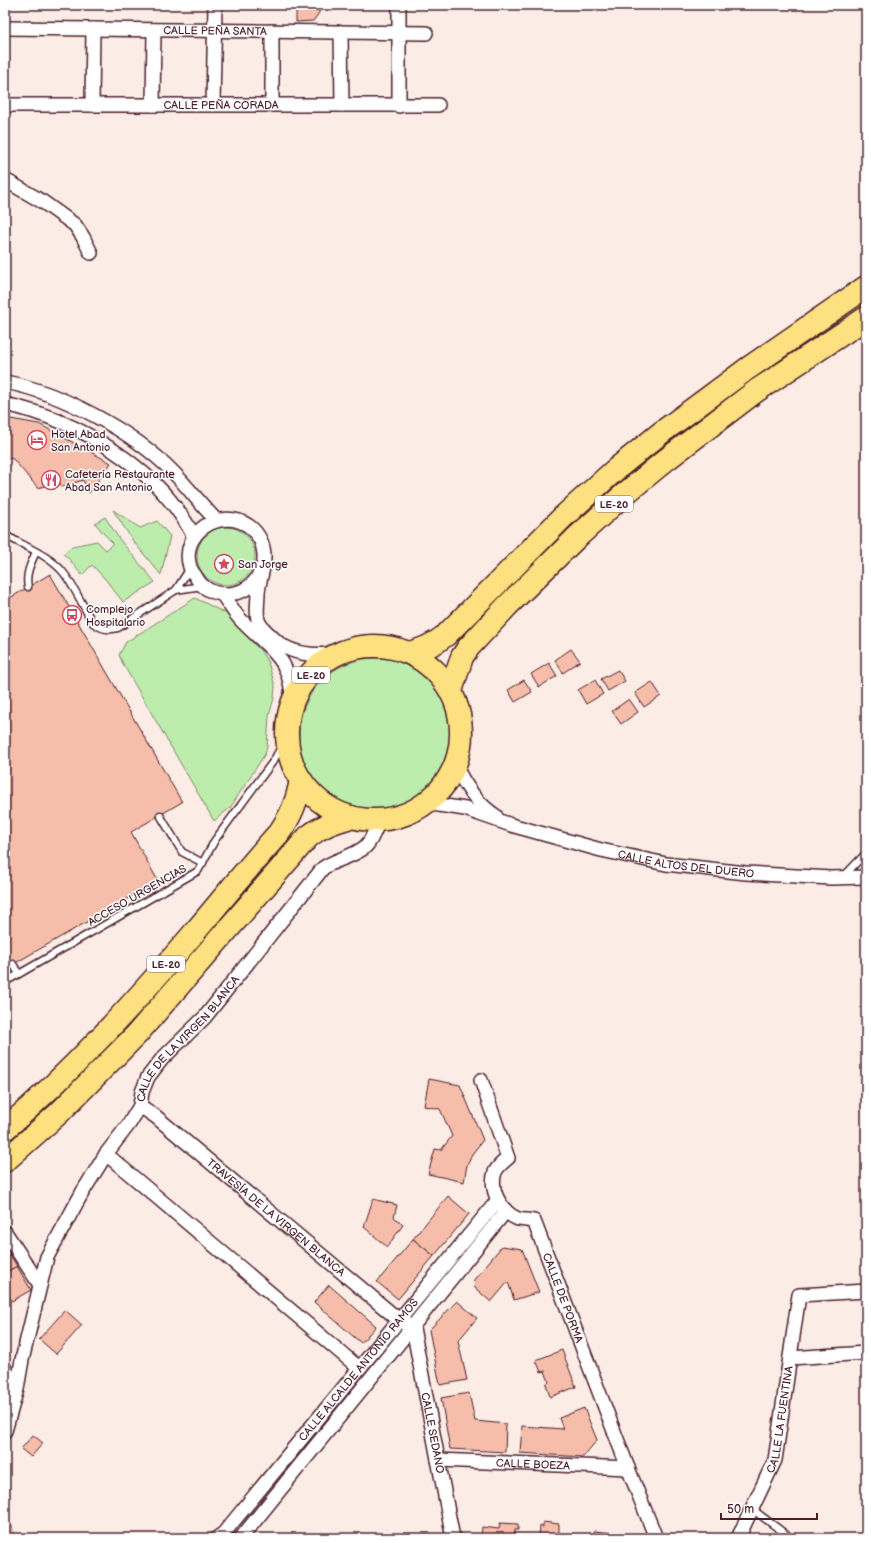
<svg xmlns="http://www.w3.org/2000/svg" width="871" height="1543" font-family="'Balsamiq Sans',sans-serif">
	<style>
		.green { fill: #bcedad; stroke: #83866c }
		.building { fill: #f6beaa; stroke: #4a1f2b }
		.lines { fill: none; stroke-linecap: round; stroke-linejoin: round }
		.lane-casing { stroke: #4a1f2b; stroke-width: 9 }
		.street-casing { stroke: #4a1f2b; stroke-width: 16 }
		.highway-casing { stroke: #4a1f2b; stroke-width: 25 }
		.lane { stroke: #fff; stroke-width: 6 }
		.street { stroke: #fff; stroke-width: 13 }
		.highway { stroke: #fde080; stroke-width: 22 }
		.labels { text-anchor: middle; stroke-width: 3; stroke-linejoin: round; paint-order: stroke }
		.shield { fill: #fff; stroke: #80626b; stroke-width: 1 }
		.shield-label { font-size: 10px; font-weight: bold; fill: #4a1f2b }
		.street-label { font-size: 11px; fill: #4a1f2b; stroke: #fff }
		.poi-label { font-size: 11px; fill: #4a1f2b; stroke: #fff; text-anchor: start }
	</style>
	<rect width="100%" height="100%" fill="#fcece6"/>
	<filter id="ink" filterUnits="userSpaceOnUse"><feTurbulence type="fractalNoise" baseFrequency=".025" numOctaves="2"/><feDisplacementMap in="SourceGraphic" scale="8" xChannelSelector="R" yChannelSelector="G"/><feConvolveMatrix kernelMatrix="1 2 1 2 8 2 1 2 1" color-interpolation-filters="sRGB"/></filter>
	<g filter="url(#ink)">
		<g class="green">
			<polygon points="113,510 140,528 157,521 170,536 161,575 133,541"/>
			<path d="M105 517 120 540 155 582 123 602 105 579 92 565 82 575C75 568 71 559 63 554L72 546 97 541 106 550 113 543 104 534 95 523Z"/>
			<circle cx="226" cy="556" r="29"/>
			<polygon points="195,598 227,614 239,628 260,650 268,662 275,686 274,698 269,716 267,747 265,754 230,808 214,821 123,664 119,655 126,642"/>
			<circle cx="376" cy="735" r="77"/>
		</g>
		<g class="building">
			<polygon points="296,5 319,5 319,13 313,21 296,22"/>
			<polygon points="5,418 39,424 111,463 89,493 83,480 62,487 59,482 38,488 13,459 5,457"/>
			<polygon points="50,574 182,802 131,832 158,881 5,969 5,601"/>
			<polygon points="571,649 580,661 563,673 555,660"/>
			<polygon points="549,663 557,676 539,687 531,674"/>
			<polygon points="618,670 625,681 608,691 601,679"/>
			<polygon points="524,680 532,692 515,702 508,690"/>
			<polygon points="595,680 603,694 586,704 578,690"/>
			<polygon points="652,682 661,696 644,707 635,693"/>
			<polygon points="629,699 638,712 621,724 612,711"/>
			<polygon points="429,1079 460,1085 483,1140 472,1154 467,1165 464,1182 428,1174 435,1149 441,1150 452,1136 440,1109 424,1106"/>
			<polygon points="448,1196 469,1214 434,1256 413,1239"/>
			<polygon points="373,1199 397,1205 394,1217 403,1225 387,1247 364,1227"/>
			<polygon points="413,1239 434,1256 398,1299 377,1282"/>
			<polygon points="502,1246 522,1249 539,1292 514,1300 508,1282 491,1302 474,1287 476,1283 473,1281"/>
			<polygon points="5,1247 17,1266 5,1273"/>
			<polygon points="17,1266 31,1290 12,1301 5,1291 5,1273"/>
			<polygon points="329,1285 376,1326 361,1343 314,1302"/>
			<polygon points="457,1301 477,1318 458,1341 467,1380 440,1385 429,1330"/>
			<polygon points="65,1310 82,1325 56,1354 39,1339"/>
			<polygon points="562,1350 576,1387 550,1397 546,1384 549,1382 545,1371 541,1372 536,1360"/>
			<polygon points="469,1393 475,1421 506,1424 505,1452 450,1449 441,1398"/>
			<polygon points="584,1408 597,1440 583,1457 520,1453 522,1426 563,1429 559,1418"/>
			<polygon points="33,1435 43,1443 31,1457 21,1449"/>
			<polygon points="6,1519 8,1525 11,1524 16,1538 5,1538"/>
			<polygon points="543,1522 559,1524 559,1533 573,1535 573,1538 539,1538 540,1526 543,1527"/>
			<polygon points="500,1523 518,1524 518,1530 515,1530 514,1538 481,1538 482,1527 499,1529"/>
			<polygon points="594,1531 614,1533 614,1538 594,1537"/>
		</g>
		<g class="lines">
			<defs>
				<g id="lane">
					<path d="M5 535C24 546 49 555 63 572 75 587 83 607 93 623 101 629 108 631 118 628L176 590 190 568"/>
					<path d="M28 587C25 574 31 563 36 552"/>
					<polyline points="176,590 202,586"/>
					<polyline points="160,815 182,852 203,863"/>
					<polyline points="844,876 866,853"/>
					<polyline points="13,964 19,974"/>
					<polyline points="5,982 198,871 215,840 274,760 288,734"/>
					<polyline points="752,1509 791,1538"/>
				</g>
				<g id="street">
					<polyline points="399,5 399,106"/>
					<path id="s1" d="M5 28 426 33"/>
					<polyline points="272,31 272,105"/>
					<polyline points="341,32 342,105"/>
					<path id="s2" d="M5 105H438"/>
					<polyline points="92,105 93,29"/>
					<polyline points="153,105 154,30"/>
					<polyline points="213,105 215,5"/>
					<polyline points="5,180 43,202 75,225 83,237 91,253"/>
					<path d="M5 382C60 392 134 432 173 472 188 487 201 505 216 520"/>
					<path d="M5 404C78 420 160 469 194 537"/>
					<path d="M263 565C261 571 258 578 253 583 241 596 217 598 203 586 200 584 198 580 196 577 194 574 191 570 190 567 179 533 221 506 249 526 258 533 263 543 264 554 265 567 259 580 258 593 258 601 256 612 258 620 260 627 266 631 271 636 275 640 280 645 285 647 301 656 321 655 338 654"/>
					<path d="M222 594C228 602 233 611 240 619 270 651 290 654 293 704"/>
					<path d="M455 765C464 784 477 804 496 816"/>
					<path id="s3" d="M426 803 465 809 511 825 601 850 666 864 746 873 831 878 866 877"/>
					<path id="s4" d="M481 1080 508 1158C503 1162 498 1166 495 1172 489 1190 501 1212 518 1219 523 1220 529 1220 534 1221L628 1468 656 1538"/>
					<path id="s5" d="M140 1106 155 1116 399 1320 413 1328 453 1538"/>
					<polyline points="106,1154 359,1368"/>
					<polyline points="5,1232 40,1285"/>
					<polyline points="790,1358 866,1353"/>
					<polyline points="5,1369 17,1389"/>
					<path id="s6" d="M5 1431 17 1389 22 1360 47 1257 82 1193 106 1154 129 1124 140 1106 142 1092 148 1077 162 1059 205 1017 323 868C336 859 353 857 365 847 372 841 376 828 379 820"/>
					<path id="s7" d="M438 1460 628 1468"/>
					<path id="s8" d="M217 1538 223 1534 498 1200"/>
					<polyline points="241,1538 506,1211"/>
					<path id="s9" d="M738 1538 775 1460 799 1295 866 1291"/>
				</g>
				<g id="highway">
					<circle cx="374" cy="733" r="87"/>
					<path d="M409 653C423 649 434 645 446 635L564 516 615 470 662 432 747 369 866 287"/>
					<polyline points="451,691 462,657 468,648 508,605 575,539 620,498 667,459 756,391 866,318"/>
					<path d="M5 1129C74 1070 135 1002 194 933 222 900 249 866 278 834 291 817 297 801 301 780"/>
					<path d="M5 1161 59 1113 136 1035 308 837C321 826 334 822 351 817"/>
				</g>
			</defs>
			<use href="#lane" class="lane-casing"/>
			<use href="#street" class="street-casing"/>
			<use href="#highway" class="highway-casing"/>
			<use href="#lane" class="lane"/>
			<use href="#street" class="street"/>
			<use href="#highway" class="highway"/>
		</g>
	</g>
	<defs>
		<symbol id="hotel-ring" viewBox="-11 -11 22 22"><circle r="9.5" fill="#fff" stroke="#d1495b" stroke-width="1.5"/><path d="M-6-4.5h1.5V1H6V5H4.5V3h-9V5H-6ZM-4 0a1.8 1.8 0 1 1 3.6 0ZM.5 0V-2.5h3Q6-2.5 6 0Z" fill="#d1495b"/></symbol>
		<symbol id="restaurant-ring" viewBox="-11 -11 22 22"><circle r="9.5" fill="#fff" stroke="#d1495b" stroke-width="1.5"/><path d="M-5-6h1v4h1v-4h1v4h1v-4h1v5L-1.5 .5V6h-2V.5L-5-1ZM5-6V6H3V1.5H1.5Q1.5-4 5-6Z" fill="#d1495b"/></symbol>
		<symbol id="sight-ring" viewBox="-11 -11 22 22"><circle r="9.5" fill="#fff" stroke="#d1495b" stroke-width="1.5"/><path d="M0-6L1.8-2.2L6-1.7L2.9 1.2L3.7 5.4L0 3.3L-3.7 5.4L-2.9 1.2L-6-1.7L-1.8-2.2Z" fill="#d1495b"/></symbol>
		<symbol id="bus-ring" viewBox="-11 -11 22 22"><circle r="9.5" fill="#fff" stroke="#d1495b" stroke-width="1.5"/><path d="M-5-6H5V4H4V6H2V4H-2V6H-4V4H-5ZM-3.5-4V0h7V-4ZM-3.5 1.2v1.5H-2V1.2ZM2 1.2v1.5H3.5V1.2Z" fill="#d1495b"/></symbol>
	</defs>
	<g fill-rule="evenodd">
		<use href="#hotel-ring" x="26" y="429" width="22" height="22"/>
		<use href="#restaurant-ring" x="40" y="469" width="22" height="22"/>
		<use href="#sight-ring" x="213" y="553" width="22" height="22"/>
		<use href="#bus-ring" x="61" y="604" width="22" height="22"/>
	</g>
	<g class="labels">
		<g class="shield">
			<rect x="595" y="496" width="38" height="16" rx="3"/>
			<rect x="292" y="667" width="38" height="16" rx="3"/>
			<rect x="147" y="956" width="38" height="16" rx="3"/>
		</g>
		<g class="shield-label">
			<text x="614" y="508">LE-20</text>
			<text x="311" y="679">LE-20</text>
			<text x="166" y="968">LE-20</text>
		</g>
		<g class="street-label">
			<text dy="4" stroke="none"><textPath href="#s1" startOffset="210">CALLE PEÑA SANTA</textPath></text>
			<text dy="4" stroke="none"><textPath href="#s2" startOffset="216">CALLE PEÑA CORADA</textPath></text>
			<text dy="4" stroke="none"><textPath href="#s3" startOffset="268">CALLE ALTOS DEL DUERO</textPath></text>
			<text transform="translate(137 895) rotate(-30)" y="4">ACCESO URGENCIAS</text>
			<text dy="4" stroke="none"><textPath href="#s6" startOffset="441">CALLE DE LA VIRGEN BLANCA</textPath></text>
			<text dy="4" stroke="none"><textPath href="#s5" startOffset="176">TRAVESÍA DE LA VIRGEN BLANCA</textPath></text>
			<text dy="4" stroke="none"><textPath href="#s4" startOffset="257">CALLE DE PORMA</textPath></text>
			<text dy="4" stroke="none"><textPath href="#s8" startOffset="220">CALLE ALCALDE ANTONIO RAMOS</textPath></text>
			<text dy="4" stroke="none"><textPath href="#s9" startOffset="127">CALLE LA FUENTINA</textPath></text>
			<text dy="4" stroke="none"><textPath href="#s5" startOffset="459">CALLE SEDANO</textPath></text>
			<text dy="4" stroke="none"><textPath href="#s7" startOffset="95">CALLE BOEZA</textPath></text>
		</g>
		<g class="poi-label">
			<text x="51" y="438">Hotel Abad<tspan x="51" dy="13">San Antonio</tspan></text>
			<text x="65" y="478">Cafetería Restaurante<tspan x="65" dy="13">Abad San Antonio</tspan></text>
			<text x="238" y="568">San Jorge</text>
			<text x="86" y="613">Complejo<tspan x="86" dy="13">Hospitalario</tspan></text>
		</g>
	</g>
	<rect width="871" height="1543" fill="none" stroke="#fff" stroke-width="20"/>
	<rect x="10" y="10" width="851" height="1523" fill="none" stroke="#4a1f2b" stroke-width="1.5" filter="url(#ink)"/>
	<path d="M721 1513v6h96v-6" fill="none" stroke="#4a1f2b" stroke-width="2"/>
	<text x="727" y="1513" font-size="12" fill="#4a1f2b" stroke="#ffffff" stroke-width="3" paint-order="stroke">50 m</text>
</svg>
